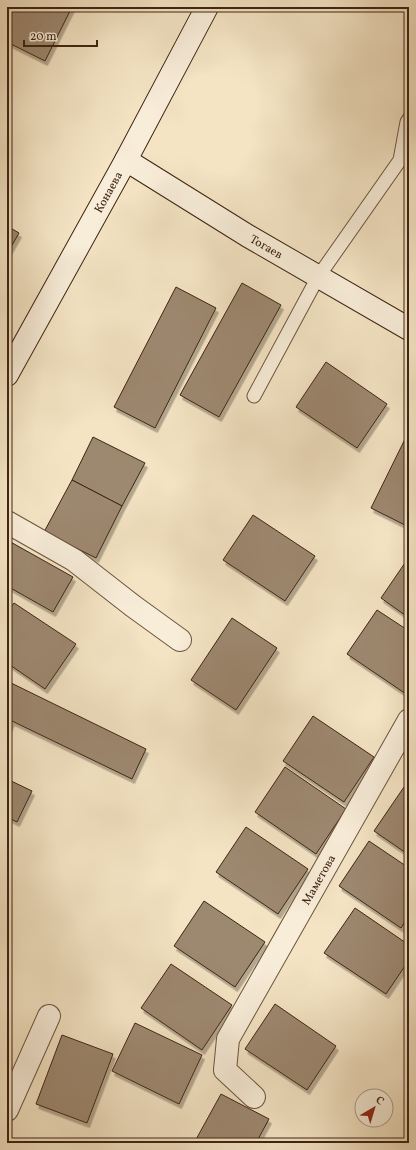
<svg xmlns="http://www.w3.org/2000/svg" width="416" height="1150" font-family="Vollkorn,serif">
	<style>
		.building { fill: #9d886f; stroke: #3e2412; filter: url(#shadow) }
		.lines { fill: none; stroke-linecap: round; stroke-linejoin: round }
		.lane-casing { stroke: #6c543e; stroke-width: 15 }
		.street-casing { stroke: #6c543e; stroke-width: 24 }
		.secondary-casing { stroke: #3e2412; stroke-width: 24 }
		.lane { stroke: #f8edd9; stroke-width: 13 }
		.street { stroke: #f8edd9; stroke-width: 22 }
		.secondary { stroke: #f8edd9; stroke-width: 22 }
		.labels { text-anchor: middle; stroke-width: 3; stroke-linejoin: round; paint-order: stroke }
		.street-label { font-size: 12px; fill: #3e2412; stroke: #f8edd9 }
	</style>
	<defs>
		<filter id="shadow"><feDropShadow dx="2.5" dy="4.5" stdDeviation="0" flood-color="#0004"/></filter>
	</defs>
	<rect width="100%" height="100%" fill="#f4e4c4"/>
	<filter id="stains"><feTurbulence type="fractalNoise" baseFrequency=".005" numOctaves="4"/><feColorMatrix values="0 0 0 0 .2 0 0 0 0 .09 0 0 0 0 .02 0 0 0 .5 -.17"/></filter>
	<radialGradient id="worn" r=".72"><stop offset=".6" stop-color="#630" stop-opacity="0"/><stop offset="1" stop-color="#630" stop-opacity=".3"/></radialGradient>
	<g class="building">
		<polygon points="7,7 72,7 45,61 7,42"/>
		<polygon points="7,226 19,233 7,254"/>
		<polygon points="242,283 281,305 219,417 180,395"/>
		<polygon points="176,287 216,308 155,428 114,407"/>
		<polygon points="326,362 387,404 357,448 296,407"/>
		<polygon points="409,431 409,527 371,508"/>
		<polygon points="93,437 145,463 122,506 72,480"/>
		<polygon points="72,480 122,506 96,558 44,532"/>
		<polygon points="253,515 315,556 285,601 223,560"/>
		<polygon points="7,540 73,577 53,612 7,586"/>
		<polygon points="409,557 409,618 381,598"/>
		<polygon points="14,603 76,644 45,689 7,663 7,613"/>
		<polygon points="377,610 409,631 409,696 347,654"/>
		<polygon points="232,618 277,648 236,710 191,680"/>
		<polygon points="7,681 146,749 132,779 12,721 7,732"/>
		<polygon points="313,716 374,757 344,802 283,761"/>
		<polygon points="285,767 346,809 316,854 255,812"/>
		<polygon points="7,779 32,791 17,822 7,817"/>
		<polygon points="404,787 409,790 409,855 374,831"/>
		<polygon points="246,827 308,869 278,914 216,872"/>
		<polygon points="369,841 409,868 409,915 401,928 339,886"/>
		<polygon points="204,901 265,942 235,987 174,946"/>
		<polygon points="355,908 409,945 409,960 386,994 324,953"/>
		<polygon points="171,964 232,1005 202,1050 141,1008"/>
		<polygon points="275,1004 336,1046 307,1090 245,1049"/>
		<polygon points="135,1023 202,1055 179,1104 112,1071"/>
		<polygon points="62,1035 113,1054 87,1123 36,1104"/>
		<polygon points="221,1094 269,1119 256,1143 194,1143"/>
	</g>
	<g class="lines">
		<defs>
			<polyline id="lane" points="254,396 318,277 400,160 407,122 409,119"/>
			<g id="street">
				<polyline points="7,522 74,560 133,606 180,640"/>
				<path id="s1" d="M254 1097 225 1070 228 1039 409 720"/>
				<polyline points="7,1110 49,1016"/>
			</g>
			<g id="secondary">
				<path id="s2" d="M126 160 248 236 409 329"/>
				<path id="s3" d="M7 375 126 160 207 7"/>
			</g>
		</defs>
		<use href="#lane" class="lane-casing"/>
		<use href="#street" class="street-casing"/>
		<use href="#secondary" class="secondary-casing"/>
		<use href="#lane" class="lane"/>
		<use href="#street" class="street"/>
		<use href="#secondary" class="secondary"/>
	</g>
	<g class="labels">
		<g class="street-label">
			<text dy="4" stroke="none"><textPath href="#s3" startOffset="209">Конаева</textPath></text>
			<text dy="4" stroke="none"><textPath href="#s2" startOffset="165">Тогаев</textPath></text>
			<text dy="4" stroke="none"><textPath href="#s1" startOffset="254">Маметова</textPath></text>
		</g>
	</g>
	<rect width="416" height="1150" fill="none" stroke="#f4e4c4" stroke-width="24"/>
	<rect x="8" y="8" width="400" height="1134" fill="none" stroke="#3e2412" stroke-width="2"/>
	<rect x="12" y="12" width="392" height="1126" fill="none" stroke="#3e2412"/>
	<g transform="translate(374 1108) rotate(38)"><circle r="19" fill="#f8edd9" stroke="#ae9d89"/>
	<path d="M0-3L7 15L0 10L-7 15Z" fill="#8f2418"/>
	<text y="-6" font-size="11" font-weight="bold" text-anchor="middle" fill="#3e2412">С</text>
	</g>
	<path d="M24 40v6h73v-6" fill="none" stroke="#3e2412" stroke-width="2"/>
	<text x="30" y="40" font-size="12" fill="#3e2412" stroke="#f8edd9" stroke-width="3" paint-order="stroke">20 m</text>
	<rect width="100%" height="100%" filter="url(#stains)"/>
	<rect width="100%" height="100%" fill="url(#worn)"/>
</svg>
